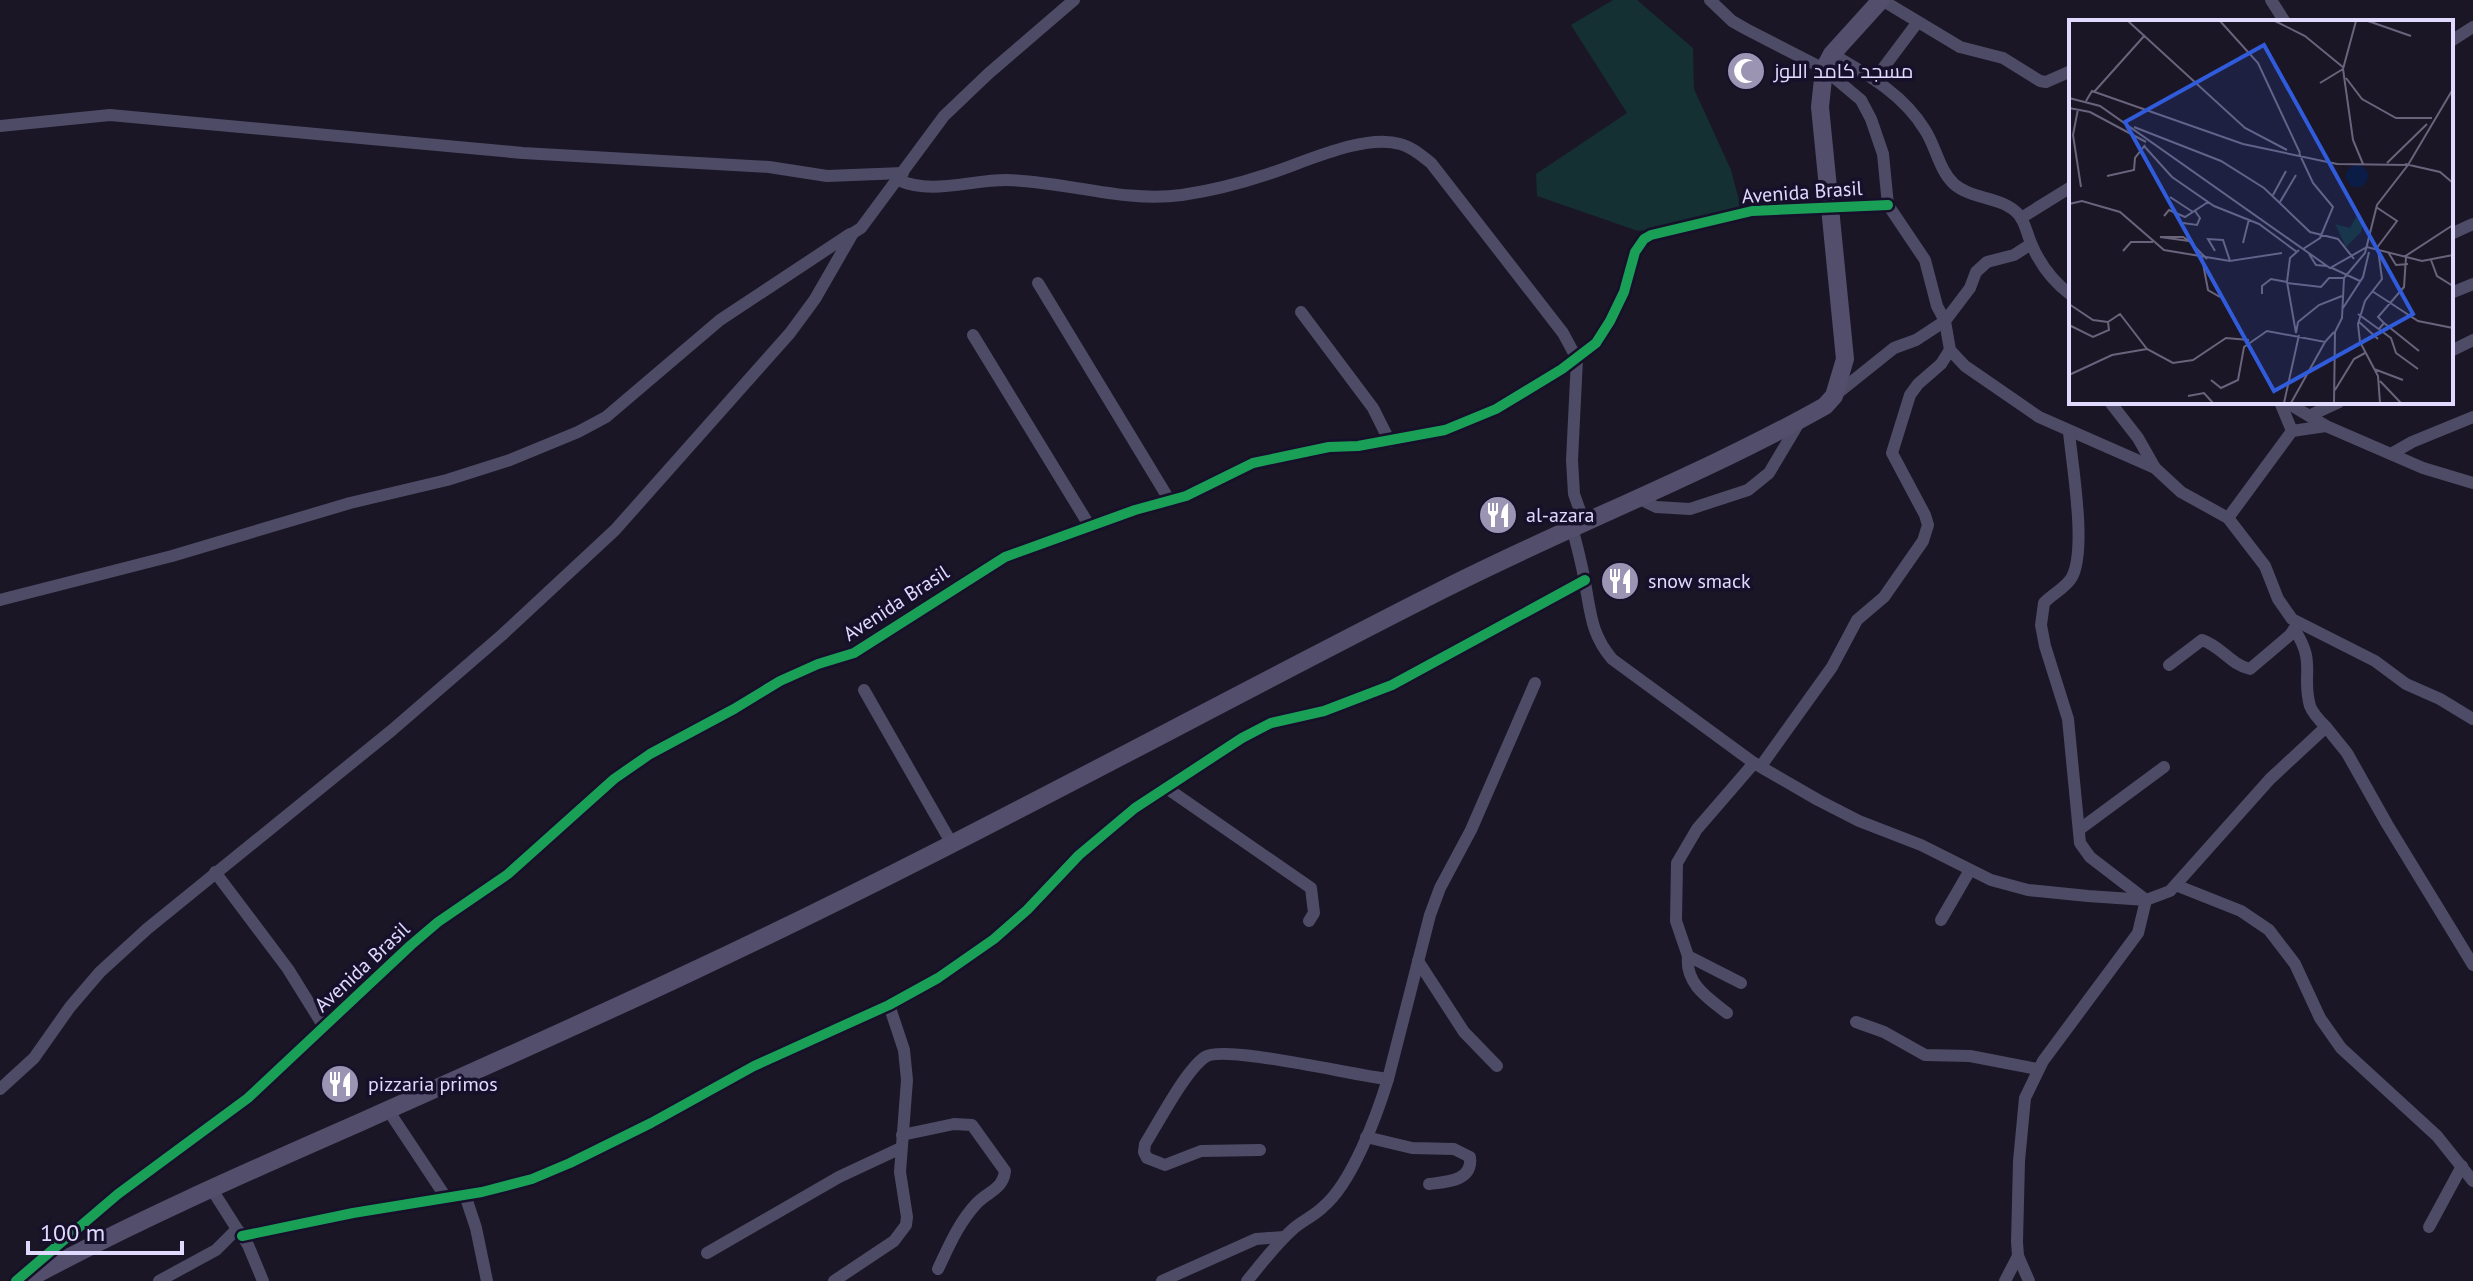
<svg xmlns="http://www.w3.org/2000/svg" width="2473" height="1281" font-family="'PT Sans',Cairo,sans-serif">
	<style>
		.green { fill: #143033 }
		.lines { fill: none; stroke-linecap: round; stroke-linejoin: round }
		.minor { stroke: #4e4b66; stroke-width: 12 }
		.secondary { stroke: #524e6b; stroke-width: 18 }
		.cycleway-casing { stroke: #16102b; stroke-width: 15 }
		.cycleway { stroke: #1a9f57; stroke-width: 10 }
		.labels { text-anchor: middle; stroke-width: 7; stroke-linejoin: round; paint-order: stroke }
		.poi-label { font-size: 20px; fill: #e0daff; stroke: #16102b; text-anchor: start }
		.street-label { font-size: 20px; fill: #e0daff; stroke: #16102b }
		.inset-road { fill: none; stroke: #69647c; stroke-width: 2 }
		.view { fill: #305cdc; fill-opacity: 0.15; stroke: #305cdc; stroke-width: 4 }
		.inset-edge { fill: none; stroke: #e0daff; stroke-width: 4 }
	</style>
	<rect width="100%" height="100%" fill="#1a1625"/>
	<polygon class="green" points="1613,0 1637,0 1693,48 1694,89 1731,170 1741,208 1704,224 1638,231 1537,196 1536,174 1627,113 1571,25"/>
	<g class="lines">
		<g class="minor">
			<polyline points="1710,0 1732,21 1746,29 1824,69 1861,100 1871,119 1883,154 1888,205 1925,260 1937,306 1945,321 1950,350 1965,366 2039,417 2155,468 2181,492 2228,518 2265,566 2278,599 2292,619 2375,661 2406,684 2440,699 2473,719"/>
			<polyline points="1882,0 1960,47 2003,58 2040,81 2046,82 2071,71"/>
			<polyline points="2271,0 2285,22"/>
			<polyline points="2451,41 2473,27"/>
			<path d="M1832 54C1868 75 1903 94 1925 130 1936 147 1939 170 1954 184 1972 200 2003 196 2019 215 2025 222 2027 234 2031 243 2040 265 2052 281 2071 295"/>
			<polyline points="1875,79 1917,23"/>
			<polyline points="0,126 110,115 523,153 769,167 827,176 903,173"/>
			<path d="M898 180C931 195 970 180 1006 180 1065 181 1123 203 1182 195 1209 191 1238 184 1265 175 1301 164 1363 133 1400 144 1412 147 1422 156 1431 163L1563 333 1577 359 1572 460 1574 494 1584 522"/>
			<polyline points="2021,218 2071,187"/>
			<polyline points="2451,234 2473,224"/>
			<polyline points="1038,283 1170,501"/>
			<polyline points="2451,293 2473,284"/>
			<polyline points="1301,312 1373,408 1390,442"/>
			<polyline points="973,335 1089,525"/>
			<polyline points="2451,351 2473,340"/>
			<polyline points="1834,396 1894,348 1916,340 1945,321 1970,288 1976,272 1987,262 2014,255 2031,244"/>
			<polyline points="2110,402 2138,438 2155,468"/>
			<polyline points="2280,402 2292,431"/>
			<polyline points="2286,402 2326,426 2423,468 2473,483"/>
			<polyline points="2311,415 2339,402"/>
			<path d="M2069 432C2072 464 2087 549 2072 577 2066 588 2052 594 2044 603L2041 625 2045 646 2068 719 2080 843 2090 857 2146 900"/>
			<polyline points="2391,454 2412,442 2473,417"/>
			<polyline points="1640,499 1656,507 1690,509 1748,490 1769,473 1800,421"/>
			<polyline points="2228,518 2292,431 2326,426"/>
			<path d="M1572 527C1577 546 1582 564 1585 583 1591 614 1591 634 1612 659L1754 763 1818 800 1859 821 1921 845 1991 880 2028 890 2088 896 2146 900 2170 891 2270 779 2326 727C2320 721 2313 714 2310 706 2301 675 2317 663 2294 629"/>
			<polyline points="0,600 172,556 350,503 447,480 510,460 578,432 606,417 720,320 850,234"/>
			<path d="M2169 665 2202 640C2221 646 2231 665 2250 669L2290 635 2298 624"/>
			<polyline points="864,690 952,844"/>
			<polyline points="2326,727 2347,753 2387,824 2473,965"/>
			<polyline points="1761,766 1832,667 1857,620 1884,597 1923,541 1928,525 1925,515 1892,453 1910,395 1918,384 1941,364 1950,350"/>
			<polyline points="1168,789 1311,888 1314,913 1309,921"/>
			<polyline points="2080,829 2164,767"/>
			<polyline points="215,872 288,969 324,1027"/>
			<polyline points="2178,886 2241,911 2269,930 2295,964 2320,1018 2341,1048 2437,1136 2473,1181"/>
			<polyline points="1941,920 1970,870"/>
			<path d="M1688 956C1685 984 1708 998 1727 1013"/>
			<polyline points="1418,961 1464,1032 1497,1066"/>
			<polyline points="1741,983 1688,956 1676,921 1677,863 1697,829 1754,763"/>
			<polyline points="1856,1022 1884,1032 1925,1055 1970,1056 2037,1069"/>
			<polyline points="0,1089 34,1058 70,1007 100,972 147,929 391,731 502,635 615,530 790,333 815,299 853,233 861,228 944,116 988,74 1074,0"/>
			<polyline points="388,1110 447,1199"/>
			<path d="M902 1135 954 1124 972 1125 1005 1171C1003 1189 989 1191 977 1203 959 1222 949 1246 938 1269"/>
			<path d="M1366 1137 1412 1148 1454 1149 1470 1157C1473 1181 1447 1182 1429 1184"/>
			<path d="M1260 1150 1201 1151 1165 1165 1147 1158 1144 1152 1145 1144C1159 1122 1185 1071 1205 1057 1224 1044 1356 1076 1388 1079L1430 915 1440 888 1471 830 1535 683"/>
			<polyline points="465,1195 476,1228 487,1281"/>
			<polyline points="2429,1227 2462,1166"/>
			<polyline points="239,1231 248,1245 263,1281"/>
			<polyline points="242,1236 353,1213 482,1192 532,1179 570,1163 651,1123 754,1066 889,1005 938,978 994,939 1027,910 1079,855 1135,808 1242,738 1271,723 1324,711 1392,685 1585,580"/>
			<polyline points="707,1253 839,1177 901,1148"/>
			<polyline points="24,1274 118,1194 248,1098 411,945 438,922 508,874 614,779 650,754 734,709 780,681 818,664 854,653 1005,557 1135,510 1186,496 1253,463 1329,447 1358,446 1445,430 1496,409 1562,369 1596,343 1610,321 1624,292 1635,252 1644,239 1651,235 1752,211 1888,205"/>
			<polyline points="159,1281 216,1250 237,1229 211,1188"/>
			<polyline points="834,1281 894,1241 906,1225 907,1217 900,1172 907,1080 904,1050 889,1005"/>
			<polyline points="1162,1281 1256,1239 1284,1237"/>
			<path d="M1247 1281C1262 1263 1275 1245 1293 1229 1302 1221 1314 1216 1323 1207 1352 1183 1377 1115 1388 1079"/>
			<polyline points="2005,1281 2018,1256"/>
			<polyline points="2029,1281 2018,1256 2017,1242 2019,1161 2025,1098 2043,1061 2138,933 2146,900"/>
		</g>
		<path class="secondary" d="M24 1281C133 1222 247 1172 361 1122 471 1073 581 1024 691 972 946 853 1193 716 1444 589 1570 525 1702 475 1825 406L1834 396 1845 359 1820 107 1824 69 1832 54 1881 0"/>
		<defs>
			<g id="cycleway">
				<polyline points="242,1236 353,1213 482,1192 532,1179 570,1163 651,1123 754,1066 889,1005 938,978 994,939 1027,910 1079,855 1135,808 1242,738 1271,723 1324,711 1392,685 1585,580"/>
				<polyline points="16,1281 118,1194 248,1098 411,945 438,922 508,874 614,779 650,754 734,709 780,681 818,664 854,653 1005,557 1135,510 1186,496 1253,463 1329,447 1358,446 1445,430 1496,409 1562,369 1596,343 1610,321 1624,292 1635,252 1644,239 1651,235 1752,211 1888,205"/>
			</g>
		</defs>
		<use href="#cycleway" class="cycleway-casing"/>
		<use href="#cycleway" class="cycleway"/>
	</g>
	<defs>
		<symbol id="mosque-disc" viewBox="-11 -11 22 22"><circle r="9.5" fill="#9b95b3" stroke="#16102b"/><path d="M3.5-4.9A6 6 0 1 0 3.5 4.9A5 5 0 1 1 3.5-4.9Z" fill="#fff"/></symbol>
		<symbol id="restaurant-disc" viewBox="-11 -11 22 22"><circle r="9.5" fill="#9b95b3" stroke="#16102b"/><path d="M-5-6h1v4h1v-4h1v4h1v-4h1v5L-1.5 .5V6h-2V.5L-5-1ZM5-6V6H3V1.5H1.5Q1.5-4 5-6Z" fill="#fff"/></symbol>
	</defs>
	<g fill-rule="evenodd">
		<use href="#mosque-disc" x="1724" y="49" width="44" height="44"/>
		<use href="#restaurant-disc" x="1476" y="493" width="44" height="44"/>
		<use href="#restaurant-disc" x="1598" y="559" width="44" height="44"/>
		<use href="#restaurant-disc" x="318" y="1062" width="44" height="44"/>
	</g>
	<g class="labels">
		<g class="poi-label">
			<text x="1774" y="78">مسجد كامد اللوز</text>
			<text x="1526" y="522">al-azara</text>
			<text x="1648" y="588">snow smack</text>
			<text x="368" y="1091">pizzaria primos</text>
		</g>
		<g class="street-label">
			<text transform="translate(1802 192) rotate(-4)" y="7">Avenida Brasil</text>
			<text transform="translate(896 603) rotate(-33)" y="7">Avenida Brasil</text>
			<text transform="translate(362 967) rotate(-43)" y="7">Avenida Brasil</text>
		</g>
	</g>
	<g transform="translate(2069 20)">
		<rect width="384" height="384" fill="#1a1625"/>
		<path d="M287 197 294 201 292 212 277 227 266 204 281 208Z" fill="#143033"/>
		<path d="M277 156a11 11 0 1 1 22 0a11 11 0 1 1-22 0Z" fill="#0b1c47"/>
		<path class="inset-road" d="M59 1 176 108 218 130M151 1 189 43 231 133M206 1 236 16 275 48M287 1 274 49 284 120 294 144M299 1 342 16M277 58 293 79 327 98H363M251 63 274 49M25 72 76 15M0 78 31 86 261 248 298 227 353 241 384 235M17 81 23 71 174 124 268 144 339 145M0 88 21 92 77 122M9 89 4 115 12 167M65 107 152 141 195 168 241 212 269 219 285 239M75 126 103 157 145 186 190 204 228 232M230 133 244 163 264 187 251 218 234 229M318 143 358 104M336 144 371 152 384 163M38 156 65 150 66 138 76 125M204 175 217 151M101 177 124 192M211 182 227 155M0 184 13 181 51 192 95 230 161 241M95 196 100 190 116 197 139 182M114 203 128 205 131 198 126 191M120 221 91 217H114L119 220 138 239M174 223 180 199M307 229 328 201 307 187M309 229 313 259 296 281 289 304 291 322 309 356 311 383M54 231 62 222H84M146 231 139 219 154 220 161 241 213 233M319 232 327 245 339 244M240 234 247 245 258 246M335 237 384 205M133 238 139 270 151 277M362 240 368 256 384 266M263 248 291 261M218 263 252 267 260 258H275M303 271 349 301 384 308M193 274V266L202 259 218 262M0 284 24 300 39 302M274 288 294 257 300 232M289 294 322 318 327 333 349 349M289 301 309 319M315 303 350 331M0 305 24 317 40 310 39 302 51 294 78 329 104 343 124 340 157 318 180 320M310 309 315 303 309 297 335 267 337 237M227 313 218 262 221 238 230 230M227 313 229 302 250 285 273 276M305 349 334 360M0 355 43 335 78 329M142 360 152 368 169 360 175 327 198 311 256 322 265 312M311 361 332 383M266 370 285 339 296 333M119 376 135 373 144 383M215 383 230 315M222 383 256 322M265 383 266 312 273 298 275 258 296 233 308 185 339 145 384 69"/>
		<path class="view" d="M195 25 344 294 205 371 56 102Z"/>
		<rect width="384" height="384" class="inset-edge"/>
	</g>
	<path d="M28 1241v12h154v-12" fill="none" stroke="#e0daff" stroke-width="4"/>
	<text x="40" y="1241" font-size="24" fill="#e0daff" stroke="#16102b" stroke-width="6" paint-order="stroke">100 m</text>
</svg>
